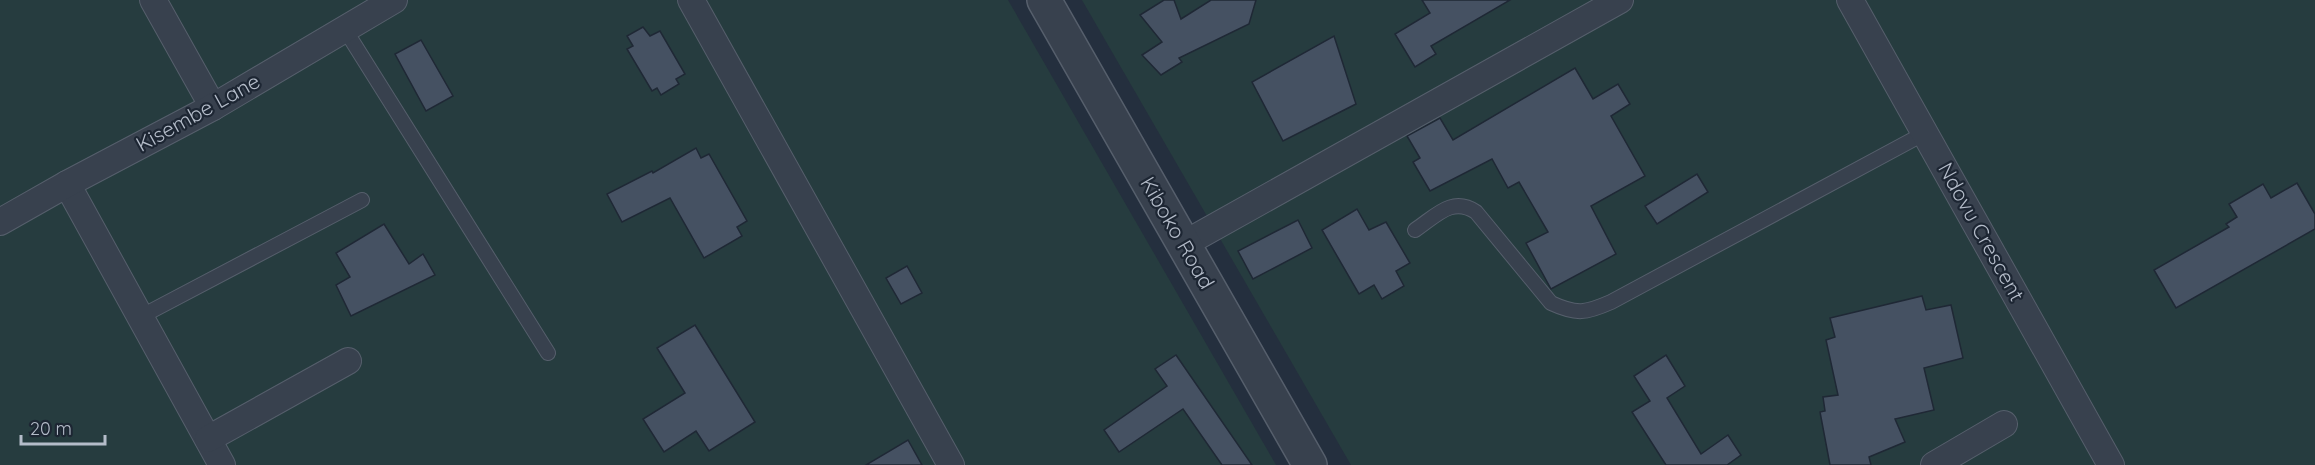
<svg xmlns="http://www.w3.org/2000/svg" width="2315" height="465" font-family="Quicksand,sans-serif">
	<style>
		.green { fill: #263c3f }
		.building { fill: #455162; stroke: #1f2835; stroke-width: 1.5 }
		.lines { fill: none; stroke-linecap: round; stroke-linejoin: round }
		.service-casing { stroke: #565f6c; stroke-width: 16 }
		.minor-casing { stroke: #565f6c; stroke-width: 28 }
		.tertiary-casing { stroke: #565f6c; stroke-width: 36 }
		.service { stroke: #38414e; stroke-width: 14 }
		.minor { stroke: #38414e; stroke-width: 26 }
		.tertiary { stroke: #38414e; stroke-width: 33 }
		.labels { text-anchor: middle; stroke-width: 4.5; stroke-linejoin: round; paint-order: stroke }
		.street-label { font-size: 21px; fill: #b4bcc9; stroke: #1d2633 }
	</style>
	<rect width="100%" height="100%" fill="#242f3e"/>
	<g class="green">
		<polygon points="0,0 1008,0 1276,465 0,465"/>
		<polygon points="1082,0 2315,0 2315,465 1351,465"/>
	</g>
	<g class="building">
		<polygon points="1164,0 1174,0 1181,19 1211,0 1256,0 1249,24 1179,58 1182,62 1161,75 1142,55 1162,42 1140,15"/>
		<polygon points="1422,0 1510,0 1431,46 1436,54 1415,67 1395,34 1430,13"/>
		<polygon points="643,27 650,36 660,31 685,74 676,79 679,84 661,95 657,88 652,91 627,49 633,46 627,36"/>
		<polygon points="1334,36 1356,104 1283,141 1252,82"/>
		<polygon points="421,40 453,96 426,111 395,54"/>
		<polygon points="1575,68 1593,99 1618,84 1630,104 1611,116 1645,176 1591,206 1616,254 1551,289 1526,243 1548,232 1519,182 1508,188 1492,159 1430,191 1413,162 1420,158 1407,136 1440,118 1453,140"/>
		<polygon points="696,148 701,158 709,154 747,221 737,227 742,236 704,258 670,198 622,222 607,194 652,171 653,173"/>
		<polygon points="1697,174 1708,192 1657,224 1645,206"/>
		<polygon points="2297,183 2315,214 2315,229 2176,308 2154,270 2229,227 2226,224 2237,217 2229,204 2263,184 2271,198"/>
		<polygon points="1357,209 1369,230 1386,222 1410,263 1396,271 1404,286 1382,299 1374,285 1359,294 1322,230"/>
		<polygon points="1298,220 1312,248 1253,279 1238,251"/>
		<polygon points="384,224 409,264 423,254 435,275 351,316 336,285 350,277 336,253"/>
		<polygon points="907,266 922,293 901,304 886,278"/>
		<polygon points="1922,296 1926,310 1951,305 1963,358 1924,368 1934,410 1895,419 1905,442 1869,457 1871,465 1830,465 1820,412 1825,411 1823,397 1838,395 1826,340 1835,337 1830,318"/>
		<polygon points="695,325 755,422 709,451 696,431 664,452 643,419 685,393 657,348"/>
		<polygon points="1176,355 1252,465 1222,465 1183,409 1119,452 1104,430 1167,386 1155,369"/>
		<polygon points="1666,355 1685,386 1667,398 1701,454 1728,435 1741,455 1727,465 1666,465 1632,412 1650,401 1634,376"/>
		<polygon points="908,440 922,465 866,465"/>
	</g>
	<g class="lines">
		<defs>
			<g id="service">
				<polyline points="344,28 548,353"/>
				<path d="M1415 230C1436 216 1452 196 1476 212L1551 303C1577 315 1586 313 1611 302L1925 133"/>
				<polyline points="140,317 362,200"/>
			</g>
			<g id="minor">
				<polyline points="153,0 213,107"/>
				<polyline points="691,0 951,465"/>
				<polyline points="1850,0 2111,465"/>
				<polyline points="67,184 222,465"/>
				<polyline points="0,222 67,184 213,107 394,0"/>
				<polyline points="1184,244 1620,0"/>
				<polyline points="208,439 348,361"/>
				<polyline points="1934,465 2004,424"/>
			</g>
			<polyline id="tertiary" points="1044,0 1310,465"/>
		</defs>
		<use href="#service" class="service-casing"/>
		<use href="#minor" class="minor-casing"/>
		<use href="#tertiary" class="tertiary-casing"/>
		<use href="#service" class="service"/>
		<use href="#minor" class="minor"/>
		<use href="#tertiary" class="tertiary"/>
	</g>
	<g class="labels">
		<g class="street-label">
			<text transform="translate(198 113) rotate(-29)" y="7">Kisembe Lane</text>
			<text transform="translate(1981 232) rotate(61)" y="7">Ndovu Crescent</text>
			<text transform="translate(1177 233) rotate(60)" y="7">Kiboko Road</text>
		</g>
	</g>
	<path d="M21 435v9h84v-9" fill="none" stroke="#b4bcc9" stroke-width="3"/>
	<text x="30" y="435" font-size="18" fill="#b4bcc9" stroke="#1d2633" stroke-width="4.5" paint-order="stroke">20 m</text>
</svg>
